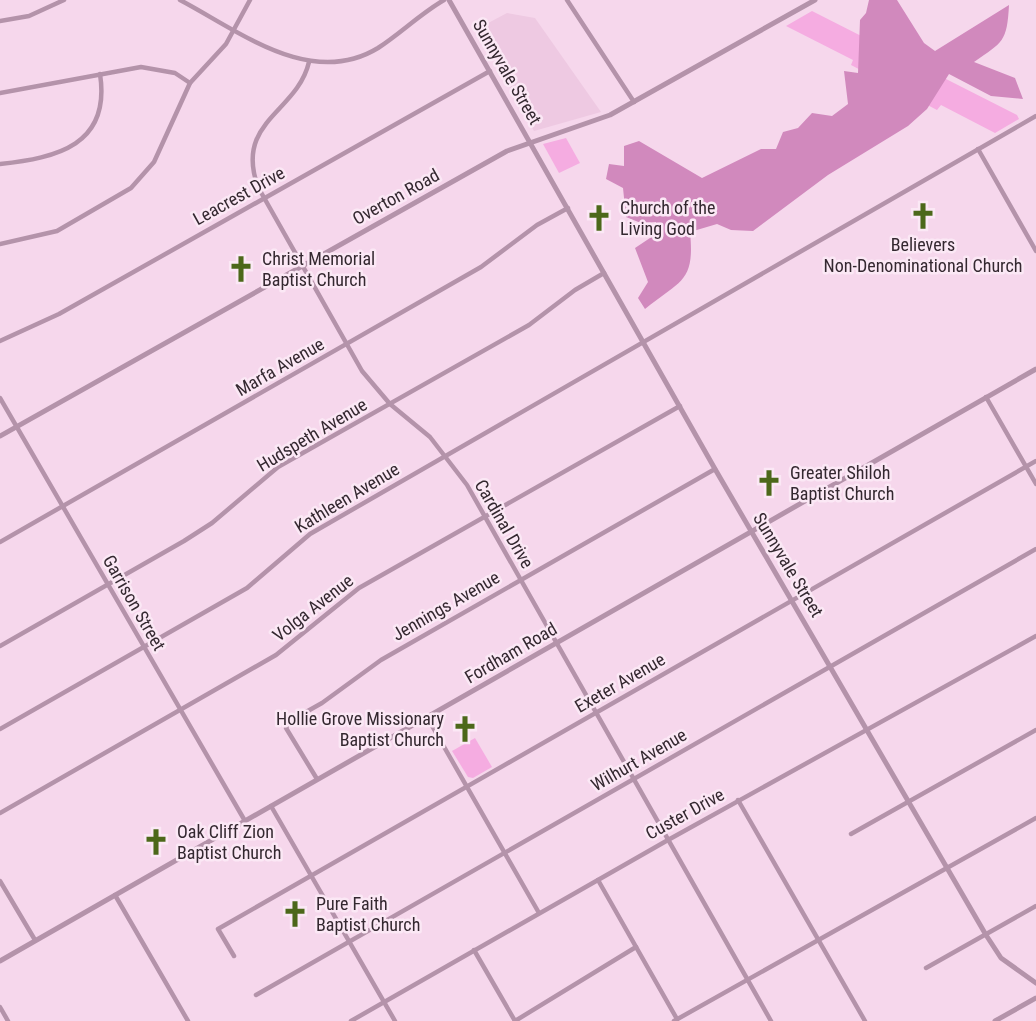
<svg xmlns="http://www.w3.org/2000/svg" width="1036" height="1021" font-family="'Roboto Condensed',sans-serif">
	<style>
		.built { fill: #eec9e2 }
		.green { fill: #f5ace1 }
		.forest { fill: #d189bd }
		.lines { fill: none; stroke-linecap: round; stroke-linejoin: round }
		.minor { stroke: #b493aa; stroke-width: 4.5 }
		.tertiary { stroke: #b493aa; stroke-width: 5 }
		.labels { text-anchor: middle; stroke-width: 5; stroke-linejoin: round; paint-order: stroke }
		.street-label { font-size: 18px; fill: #342830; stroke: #fbe8f5 }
		.poi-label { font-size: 18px; fill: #342830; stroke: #fbe8f5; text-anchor: start }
	</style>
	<rect width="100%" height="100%" fill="#f6d7ec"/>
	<polygon class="built" points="507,13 535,18 601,112 534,131 477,29"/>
	<g class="green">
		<polygon points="812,11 1017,115 1019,119 995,133 941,105 937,110 851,65 853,60 786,26"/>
		<polygon points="566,138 580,163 559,173 543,144"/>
		<polygon points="475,738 492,767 473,778 468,777 452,751"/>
	</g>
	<path class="forest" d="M869 0H897L924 43 935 51 1009 5C1007 42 1003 42 974 62L1015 78 1023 99 991 96 949 74 927 109 908 126 828 175 753 231 731 230 717 224 690 232C695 282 681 280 645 309L638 298 648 282 635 248 656 234V222L641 223 626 217 623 188 606 179 609 164 624 166V146L639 141 702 178 761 149H776L783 132 798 128 812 113 832 116 848 104 844 71 858 73 860 20 866 13Z"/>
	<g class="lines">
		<g class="minor">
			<path d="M180 0C239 31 311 89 378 48 401 33 420 14 444 0"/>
			<polyline points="567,0 634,102"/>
			<polyline points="0,21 29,16 64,0"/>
			<path d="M309 62C297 113 234 121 258 187L362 371 390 404 430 437 467 485 771 1021"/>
			<polyline points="0,93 141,67 175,73 190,83"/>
			<polyline points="978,149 1036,251"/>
			<path d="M0 164C57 158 111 145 100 74"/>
			<polyline points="0,244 57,231 131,188 154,162 190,83 226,44 250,0"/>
			<polyline points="0,341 59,314 490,71"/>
			<polyline points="986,397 1036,484"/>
			<polyline points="0,398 245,821"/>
			<polyline points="0,542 481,267 537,225 568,208"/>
			<polyline points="0,646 184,541 212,523 278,467 529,325 575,290 604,273"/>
			<polyline points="427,717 539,913"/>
			<polyline points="0,729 247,588 310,534 1036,116"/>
			<polyline points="317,779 286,728 290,721 322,703 381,660 715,469"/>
			<polyline points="738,800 865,1021"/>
			<polyline points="271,806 395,1021"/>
			<polyline points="0,813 276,655 359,588 680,406"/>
			<polyline points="851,834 1036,730"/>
			<polyline points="598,880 677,1019"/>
			<polyline points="0,881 35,940"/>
			<polyline points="115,895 188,1021"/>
			<polyline points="474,950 515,1021"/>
			<polyline points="234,956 218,929 1036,461"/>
			<polyline points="926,968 1036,906"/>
			<polyline points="256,995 1036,549"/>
			<polyline points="0,1007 8,1021"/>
			<polyline points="351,1021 668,840 1036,636"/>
			<polyline points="515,1021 636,947"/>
			<polyline points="674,1021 1036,818"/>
		</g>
		<g class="tertiary">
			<polyline points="449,0 715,469 986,935 1001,958 1036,983"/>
			<polyline points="0,436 507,151 610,115 815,0"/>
			<polyline points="0,961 1036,369"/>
			<polyline points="995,1021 1036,998"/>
		</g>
	</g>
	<defs>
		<symbol id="church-bare" viewBox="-9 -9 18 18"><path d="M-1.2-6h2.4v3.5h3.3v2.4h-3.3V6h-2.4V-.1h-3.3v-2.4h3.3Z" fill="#4c681a" stroke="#fbe8f5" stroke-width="2.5" paint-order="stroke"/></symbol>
	</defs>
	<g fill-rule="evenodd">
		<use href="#church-bare" x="904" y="197" width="38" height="38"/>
		<use href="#church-bare" x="580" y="199" width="38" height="38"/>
		<use href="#church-bare" x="222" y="250" width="38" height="38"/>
		<use href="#church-bare" x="750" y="464" width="38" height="38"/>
		<use href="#church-bare" x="446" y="710" width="38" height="38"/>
		<use href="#church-bare" x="137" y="823" width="38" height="38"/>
		<use href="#church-bare" x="276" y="895" width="38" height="38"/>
	</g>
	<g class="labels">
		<g class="street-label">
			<text transform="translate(507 72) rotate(60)" y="6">Sunnyvale Street</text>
			<text transform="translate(239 196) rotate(-29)" y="6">Leacrest Drive</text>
			<text transform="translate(396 197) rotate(-29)" y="6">Overton Road</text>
			<text transform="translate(280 367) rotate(-30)" y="6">Marfa Avenue</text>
			<text transform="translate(312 435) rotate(-31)" y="6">Hudspeth Avenue</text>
			<text transform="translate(347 498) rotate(-31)" y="6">Kathleen Avenue</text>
			<text transform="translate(504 524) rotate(60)" y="6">Cardinal Drive</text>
			<text transform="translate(788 565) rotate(59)" y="6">Sunnyvale Street</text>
			<text transform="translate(134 603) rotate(60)" y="6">Garrison Street</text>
			<text transform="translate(446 606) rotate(-30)" y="6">Jennings Avenue</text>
			<text transform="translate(313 608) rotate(-38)" y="6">Volga Avenue</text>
			<text transform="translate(511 653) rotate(-30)" y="6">Fordham Road</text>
			<text transform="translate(620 683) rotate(-30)" y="6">Exeter Avenue</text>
			<text transform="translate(639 760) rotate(-30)" y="6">Wilhurt Avenue</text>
			<text transform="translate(685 814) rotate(-29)" y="6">Custer Drive</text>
		</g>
		<g class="poi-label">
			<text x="620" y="214">Church of the<tspan x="620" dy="21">Living God</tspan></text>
			<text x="923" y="251" text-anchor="middle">Believers<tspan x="923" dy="21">Non-Denominational Church</tspan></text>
			<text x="262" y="265">Christ Memorial<tspan x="262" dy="21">Baptist Church</tspan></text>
			<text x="790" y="479">Greater Shiloh<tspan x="790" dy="21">Baptist Church</tspan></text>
			<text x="444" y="725" text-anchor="end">Hollie Grove Missionary<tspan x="444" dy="21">Baptist Church</tspan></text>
			<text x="177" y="838">Oak Cliff Zion<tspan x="177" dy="21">Baptist Church</tspan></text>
			<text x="316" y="910">Pure Faith<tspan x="316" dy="21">Baptist Church</tspan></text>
		</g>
	</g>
</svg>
